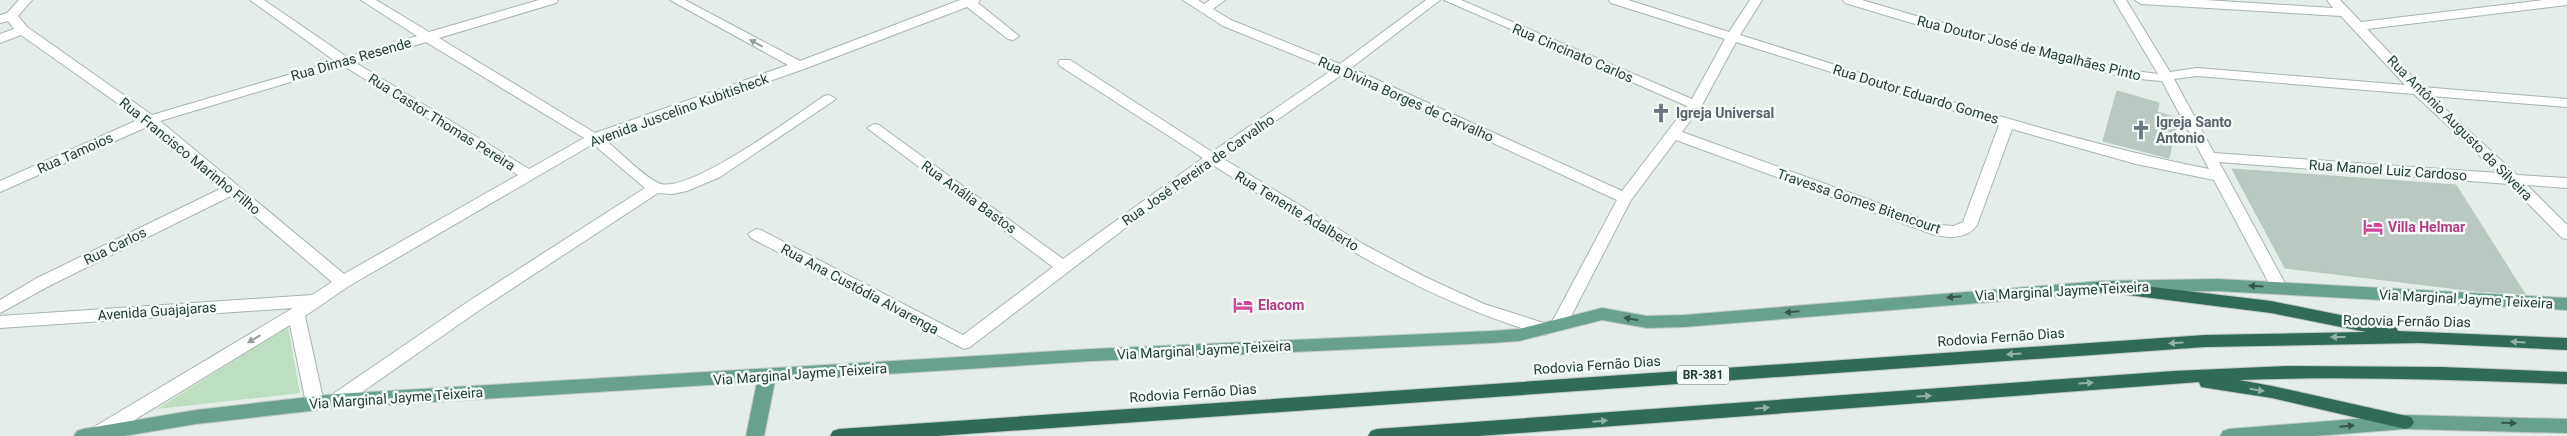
<svg xmlns="http://www.w3.org/2000/svg" width="2567" height="436" font-family="Roboto,sans-serif">
	<style>
		.green { fill: #bddec1 }
		.building { fill: #b9c8c0; stroke: #b6c7be }
		.lines { fill: none; stroke-linecap: round; stroke-linejoin: round }
		.minor-casing { stroke: #a6b5ae; stroke-width: 2 }
		.major-casing { stroke: #c1c9c6; stroke-width: 2 }
		.highway-casing { stroke: #c1c9c6; stroke-width: 2 }
		.minor { fill: #fff; fill-rule: evenodd }
		.major { fill: #69a28c; fill-rule: evenodd }
		.highway { fill: #2f6b56; fill-rule: evenodd }
		.oneway { fill: #919f9a }
		.oneway2 { fill: #34584a }
		.oneway3 { fill: #92b2a6 }
		.labels { text-anchor: middle; stroke-width: 5; stroke-linejoin: round; paint-order: stroke }
		.shield { fill: #f4faf6; stroke: #62776e; stroke-width: 1 }
		.shield-label { font-size: 12px; font-weight: bold; fill: #233f34 }
		.street-label { font-size: 14px; fill: #233f34; stroke: #f4faf6 }
		.worship-label { font-size: 14px; font-weight: bold; fill: #5b616d; stroke: #f4faf6; text-anchor: start }
		.hotel-label { font-size: 14px; font-weight: bold; fill: #b23c85; stroke: #f4faf6; text-anchor: start }
	</style>
	<rect width="100%" height="100%" fill="#e4ede8"/>
	<polygon class="green" points="288,327 300,393 157,409"/>
	<g class="building">
		<polygon points="2117,91 2159,103 2157,112 2178,118 2169,158 2103,141"/>
		<polygon points="2232,169 2456,185 2525,294 2475,291 2285,268"/>
	</g>
	<g class="lines">
		<defs>
			<g id="minor">
				<path d="M19 0H32L18 16 27 27 152 115 335 61 250 0H264L347 57 417 36 361 0H376L429 32 539 0H558L556 3 439 38 595 133 788 65 670 0H685L800 61 960 0H980L978 3 1019 36 1013 40 1008 39 967 7 804 69 604 139C619 151 642 175 658 183 686 197 797 114 824 96L829 95 836 99 720 177 687 191 672 194 658 193 481 309 342 406 336 408 330 406 327 401 330 396 469 301 645 188 593 144 349 286 305 316 324 403 321 408 315 410 309 408 306 403 290 325 108 436H93L91 432 94 427 293 308 0 328V316L312 295 332 282 231 196 49 286 0 313V300L37 278 222 188 149 126 0 192V181L140 119 21 35 0 43V34L14 29 8 21 0 23V15L7 13ZM426 42 584 138 529 169 356 63ZM344 66 518 175 344 274 160 121Z"/>
				<path d="M1183 0H1198L1204 4 1210 0H1225L1213 9 1231 20 1340 64 1426 0H1440L1351 68 1622 191 1687 106 1444 0H1461L1692 99 1725 39 1611 3 1609 0H1628L1729 32 1750 0H1762L1740 35C1895 83 2049 137 2209 169L2162 81 2127 78 1915 24 1845 3 1843 0H1862L1923 18 2127 70 2158 74 2114 0H2126L2170 72 2197 68 2405 85 2341 16 2141 4 2135 0H2205L2333 8 2327 0H2340L2361 22 2544 0H2567V5L2367 29 2422 87 2567 99V107L2431 96 2517 175 2567 178V188L2527 185 2567 225V239L2562 238 2509 184 2219 162 2287 287 2285 291H2273L2271 287 2214 180 2136 164 2012 129 1977 225C1967 240 1946 238 1932 234L1676 140 1631 200 1567 324 1565 328H1553L1551 324 1617 200 1343 74 1222 158 1363 244 1423 276 1484 304 1550 325 1552 329 1550 333 1544 335C1422 300 1319 233 1213 165L1124 229 970 347 964 349 751 238 748 234 756 229 761 230 963 335 1053 267 867 128 874 124 879 125 1063 259 1203 158 1060 66 1058 63 1060 60H1070L1212 152 1332 70 1223 26ZM1736 42 1999 125 1963 222 1954 226 1939 225 1682 132 1702 105ZM2197 76 2414 94 2498 173 2214 153 2174 79Z"/>
			</g>
			<g id="major">
				<polygon points="2217,279 2567,298 2567,310 2217,291 2102,293 1684,327 1647,328 1602,320 1519,341 1491,343 1092,361 775,381 764,436 746,436 757,382 336,408 196,424 124,436 74,436 77,431 83,429 196,410 336,394 1092,349 1491,331 1519,329 1602,308 1647,316 1684,315 2102,281"/>
				<polygon points="2405,415 2567,419 2567,433 2405,429 2315,436 2220,436 2223,431 2229,429"/>
			</g>
			<g id="highway">
				<polygon points="2102,281 2271,301 2390,325 2396,327 2398,331 2567,338 2567,350 2419,343 2205,347 937,436 830,436 833,431 839,429 2205,335 2366,332 2271,313 2096,291 2094,287 2096,283"/>
				<path d="M2287 366 2441 367 2567 372V384C2458 380 2348 376 2239 380L2272 386 2411 417 2414 422 2411 427 2405 429 2272 398 2207 388 2201 387 2199 382 1479 436H1368L1371 431 1377 429 2174 371Z"/>
			</g>
		</defs>
		<use href="#minor" class="minor-casing"/>
		<use href="#major" class="major-casing"/>
		<use href="#highway" class="highway-casing"/>
		<use href="#minor" class="minor"/>
		<use href="#major" class="major"/>
		<use href="#highway" class="highway"/>
	</g>
	<defs><path id="oneway-solid" d="M-6-.8H1V-3.2L6.5 0L1 3.2V.8H-6Z" transform="scale(1.25)"/></defs>
	<g class="oneway">
		<use href="#oneway-solid" transform="translate(756 43) rotate(-152)"/>
		<use href="#oneway-solid" transform="translate(254 339) rotate(149)"/>
	</g>
	<g class="oneway2">
		<use href="#oneway-solid" transform="translate(2256 286) rotate(-177)"/>
		<use href="#oneway-solid" transform="translate(1954 297) rotate(175)"/>
		<use href="#oneway-solid" transform="translate(1792 312) rotate(175)"/>
		<use href="#oneway-solid" transform="translate(1631 319) rotate(-170)"/>
		<use href="#oneway-solid" transform="translate(2509 423) rotate(1)"/>
		<use href="#oneway-solid" transform="translate(2347 426) rotate(-5)"/>
	</g>
	<g class="oneway3">
		<use href="#oneway-solid" transform="translate(2338 337) rotate(180)"/>
		<use href="#oneway-solid" transform="translate(2518 342) rotate(-177)"/>
		<use href="#oneway-solid" transform="translate(2176 343) rotate(176)"/>
		<use href="#oneway-solid" transform="translate(2014 354) rotate(176)"/>
		<use href="#oneway-solid" transform="translate(2086 383) rotate(-4)"/>
		<use href="#oneway-solid" transform="translate(2257 390) rotate(9)"/>
		<use href="#oneway-solid" transform="translate(1924 396) rotate(-4)"/>
		<use href="#oneway-solid" transform="translate(1762 408) rotate(-5)"/>
		<use href="#oneway-solid" transform="translate(1600 421) rotate(-5)"/>
	</g>
	<defs>
		<symbol id="church-bare" viewBox="-9 -9 18 18"><path d="M-1.2-6h2.4v3.5h3.3v2.4h-3.3V6h-2.4V-.1h-3.3v-2.4h3.3Z" fill="#6b7280" stroke="#f4faf6" stroke-width="2.5" paint-order="stroke"/></symbol>
		<symbol id="hotel-bare" viewBox="-9 -9 18 18"><path d="M-6-4.5h1.5V1H6V5H4.5V3h-9V5H-6ZM-4 0a1.8 1.8 0 1 1 3.6 0ZM.5 0V-2.5h3Q6-2.5 6 0Z" fill="#d1479c" stroke="#f4faf6" stroke-width="2.5" paint-order="stroke"/></symbol>
	</defs>
	<g fill-rule="evenodd">
		<use href="#church-bare" x="1647" y="99" width="28" height="28"/>
		<use href="#church-bare" x="2127" y="116" width="28" height="28"/>
		<use href="#hotel-bare" x="2359" y="213" width="28" height="28"/>
		<use href="#hotel-bare" x="1229" y="291" width="28" height="28"/>
	</g>
	<g class="labels">
		<rect class="shield" x="1677" y="365.5" width="52" height="19" rx="4"/>
		<g class="shield-label">
			<text x="1703" y="379">BR-381</text>
		</g>
		<g class="street-label">
			<text transform="translate(2029 48) rotate(14)" y="5">Rua Doutor José de Magalhães Pinto</text>
			<text transform="translate(1573 53) rotate(23)" y="5">Rua Cincinato Carlos</text>
			<text transform="translate(351 59) rotate(-16)" y="5">Rua Dimas Resende</text>
			<text transform="translate(1916 94) rotate(17)" y="5">Rua Doutor Eduardo Gomes</text>
			<text transform="translate(1406 99) rotate(24)" y="5">Rua Divina Borges de Carvalho</text>
			<text transform="translate(679 110) rotate(-20)" y="5">Avenida Juscelino Kubitisheck</text>
			<text transform="translate(442 122) rotate(32)" y="5">Rua Castor Thomas Pereira</text>
			<text transform="translate(2460 128) rotate(45)" y="5">Rua Antônio Augusto da Silveira</text>
			<text transform="translate(75 153) rotate(-24)" y="5">Rua Tamoios</text>
			<text transform="translate(190 156) rotate(39)" y="5">Rua Francisco Marinho Filho</text>
			<text transform="translate(1198 170) rotate(-35)" y="5">Rua José Pereira de Carvalho</text>
			<text transform="translate(2388 170) rotate(4)" y="5">Rua Manoel Luiz Cardoso</text>
			<text transform="translate(969 197) rotate(36)" y="5">Rua Anália Bastos</text>
			<text transform="translate(1859 201) rotate(19)" y="5">Travessa Gomes Bitencourt</text>
			<text transform="translate(1297 211) rotate(31)" y="5">Rua Tenente Adalberto</text>
			<text transform="translate(115 246) rotate(-26)" y="5">Rua Carlos</text>
			<text transform="translate(860 289) rotate(28)" y="5">Rua Ana Custódia Alvarenga</text>
			<text transform="translate(2062 291) rotate(-3)" y="5">Via Marginal Jayme Teixeira</text>
			<text transform="translate(2466 299) rotate(3)" y="5">Via Marginal Jayme Teixeira</text>
			<text transform="translate(157 311) rotate(-4)" y="5">Avenida Guajajaras</text>
			<text transform="translate(2407 321) rotate(1)" y="5">Rodovia Fernão Dias</text>
			<text transform="translate(2001 337) rotate(-4)" y="5">Rodovia Fernão Dias</text>
			<text transform="translate(1204 350) rotate(-3)" y="5">Via Marginal Jayme Teixeira</text>
			<text transform="translate(1597 365) rotate(-4)" y="5">Rodovia Fernão Dias</text>
			<text transform="translate(800 374) rotate(-4)" y="5">Via Marginal Jayme Teixeira</text>
			<text transform="translate(1193 393) rotate(-4)" y="5">Rodovia Fernão Dias</text>
			<text transform="translate(396 398) rotate(-4)" y="5">Via Marginal Jayme Teixeira</text>
		</g>
		<g class="worship-label">
			<text x="1676" y="118">Igreja Universal</text>
			<text x="2156" y="127">Igreja Santo<tspan x="2156" dy="16">Antonio</tspan></text>
		</g>
		<g class="hotel-label">
			<text x="2388" y="232">Villa Helmar</text>
			<text x="1258" y="310">Elacom</text>
		</g>
	</g>
</svg>
